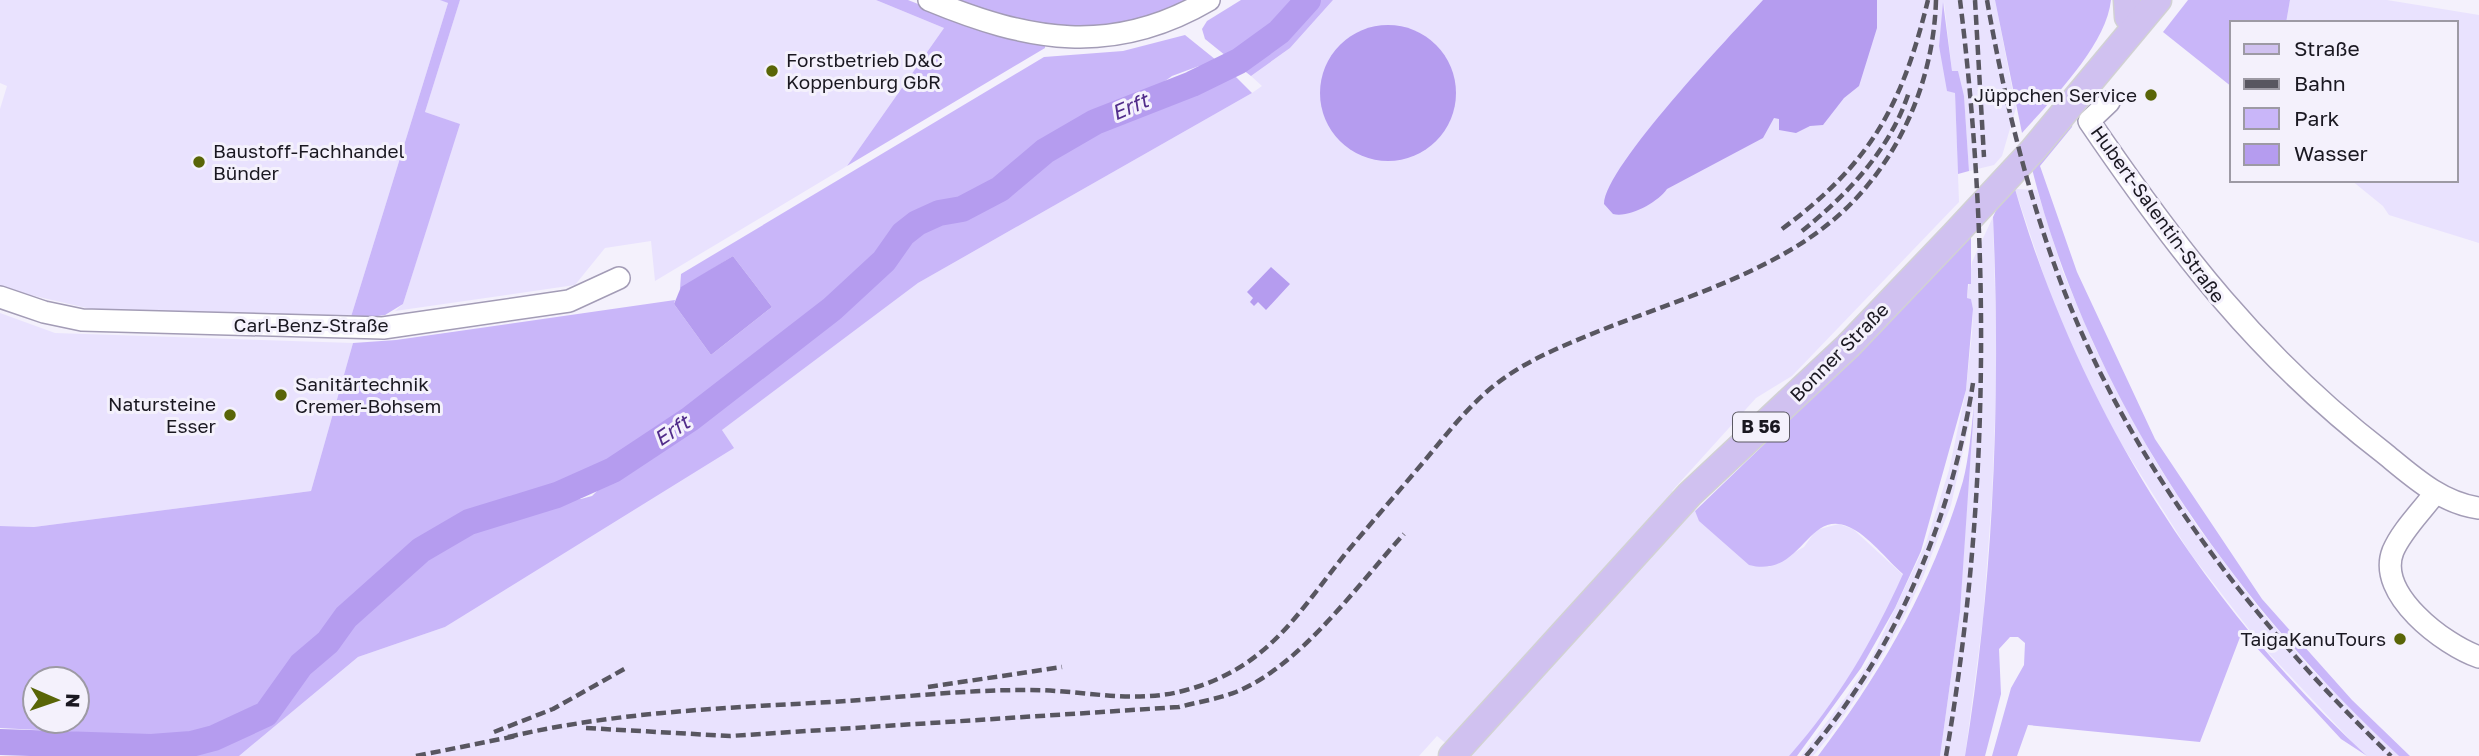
<svg xmlns="http://www.w3.org/2000/svg" width="2479" height="756" font-family="'Golos Text',sans-serif">
	<style>
		.built { fill: #e9e2fe }
		.green { fill: #c9b6f9; fill-rule: evenodd }
		.water { fill: #b59cef }
		.lines { fill: none; stroke-linecap: round; stroke-linejoin: round }
		.river { stroke: #b59cef; stroke-width: 26 }
		.minor-casing { stroke: #a39cb6; stroke-width: 24 }
		.major-casing { stroke: #d1d1d3; stroke-width: 29 }
		.minor { stroke: #fff; stroke-width: 21 }
		.major { stroke: #d0c1f0; stroke-width: 26 }
		.rail { stroke: #585660; stroke-width: 4.5; stroke-dasharray: 10 5; stroke-linecap: butt }
		.poi-dot { fill: #596507; stroke: #f4f1fc; stroke-width: 2.5 }
		.labels { text-anchor: middle; stroke-width: 6; stroke-linejoin: round; paint-order: stroke }
		.shield { fill: #f4f1fc; stroke: #5b5963; stroke-width: 2 }
		.shield-label { font-size: 18px; font-weight: bold; fill: #1a1821 }
		.poi-label { font-size: 19px; fill: #1a1821; stroke: #f4f1fc; text-anchor: start }
		.street-label { font-size: 19px; fill: #1a1821; stroke: #f4f1fc }
		.water-label { font-size: 21px; font-style: italic; fill: #512c8a; stroke: #f4f1fc }
	</style>
	<rect width="100%" height="100%" fill="#f4f1fc"/>
	<g class="built">
		<polygon points="0,0 441,0 448,3 350,320 104,312 0,288 0,109 7,86 0,83"/>
		<polygon points="460,0 876,0 944,28 847,166 655,281 651,241 605,248 575,285 395,311 403,304 459,124 425,112"/>
		<polygon points="1333,0 1995,0 2016,108 2002,156 1994,165 1969,171 1964,96 1952,71 1944,2 1939,46 1955,92 1959,202 1792,376 1756,398 1672,491 1695,511 1700,521 1750,565 1769,567 1804,547 1816,530 1839,524 1853,529 1903,575 1879,628 1846,681 1813,729 1789,756 1461,756 1437,736 1419,756 239,756 358,657 445,627 729,441 722,430 918,283 1252,93 1262,86 1251,76 1290,48"/>
		<polygon points="2290,0 2387,0 2479,15 2479,243 2389,215 2383,206 2351,180 2456,180 2456,23 2286,23"/>
		<polygon points="2015,189 2037,190 2063,272 2097,352 2153,457 2196,525 2257,606 2310,668 2399,756 2367,756 2356,746 2262,646 2190,553 2117,437 2082,369 2057,315"/>
		<polygon points="1993,217 1997,367 1992,496 1983,619 1965,756 1940,756 1960,612 1973,406 1951,505 1923,577 1901,623 1867,682 1828,738 1813,756 1801,756 1848,694 1872,657 1926,543 1949,470 1966,390 1972,333 1973,309 1971,299 1967,298 1972,262"/>
		<polygon points="0,313 55,333 353,343 311,491 34,527 0,526"/>
	</g>
	<g class="green">
		<polygon points="440,0 460,0 425,112 460,124 403,304 385,315 350,320 448,3"/>
		<polygon points="876,0 908,0 951,17 1045,44 1045,48 847,166 944,28"/>
		<polygon points="948,0 1194,0 1139,22 1054,29"/>
		<polygon points="1241,0 1303,0 1271,34 1231,60 1205,39 1202,29 1207,21"/>
		<polygon points="1314,0 1333,0 1290,48 1251,76 1238,66 1279,39"/>
		<path d="M1995 0H2111C2106 46 2052 99 2022 133Z"/>
		<polygon points="2188,0 2290,0 2286,23 2232,23 2232,87 2163,32"/>
		<polygon points="1943,2 1952,71 1958,71 1964,96 1969,171 1958,174 1955,93 1947,91 1939,46"/>
		<path d="M1185 35 1221 64 1199 66 1172 76 1150 92 1081 121 1043 143 996 183 966 199 919 215 896 231 878 255 825 305 680 416 642 440 607 471 514 502 495 505 452 524 422 544 373 581 343 610 323 637 282 681 260 711 200 736 146 743 96 733 0 728V526L34 527 311 491 353 343 396 340 675 300 674 304 711 355 772 307 733 256 680 289 681 274 1044 57 1123 51ZM35 679H77V721H35Z"/>
		<polygon points="1231,72 1252,93 918,283 722,430 734,448 445,627 358,657 239,756 172,756 223,742 269,719 287,697 294,681 307,666 336,644 362,607 423,553 461,530 509,513 559,500 581,499 592,496 606,482 699,420 796,339 808,334 861,292 928,226 978,211 1005,195 1074,139 1214,82"/>
		<path d="M2073 121 2072 127 2040 166 2077 272 2155 439 2262 599 2352 700 2410 756H2399C2228 596 2090 398 2032 169Z"/>
		<path d="M2015 189C2078 405 2201 603 2367 756L2341 739 2242 632 2200 742 2028 725 2017 756H1992L2011 688 2024 665 2025 643 2018 637H2010L1999 649 2001 694 1985 756H1965C1994 578 2001 397 1993 217L1999 204Z"/>
		<path d="M1971 233V284H1968L1967 298 1971 299 1973 309 1966 390 1921 551 1895 608 1861 668 1797 756H1789C1837 702 1873 641 1903 574 1887 560 1868 535 1849 527 1807 508 1802 579 1749 565L1699 521 1695 511 1865 347 1956 252Z"/>
		<path d="M1974 407 1960 612 1940 756H1818C1882 672 1933 583 1963 481 1969 458 1971 431 1974 407Z"/>
	</g>
	<g class="water">
		<path d="M1763 0H1877V28L1859 86 1844 98 1823 125 1810 126 1796 133 1779 130V119L1774 118 1763 138 1667 189C1658 202 1630 218 1613 214L1604 204C1605 166 1732 34 1763 0Z"/>
		<circle cx="1388" cy="93" r="68"/>
		<polygon points="733,256 772,307 711,355 674,304 681,287"/>
		<polygon points="1271,267 1290,284 1266,310 1258,302 1254,306 1250,302 1253,298 1247,292"/>
	</g>
	<g class="lines">
		<polyline class="river" points="0,742 151,747 191,744 214,738 266,714 301,665 328,642 346,617 421,550 469,522 557,495 613,470 690,419 832,309 884,261 903,234 917,223 939,213 962,209 1000,189 1045,151 1095,122 1192,84 1239,61 1279,32 1308,0"/>
		<defs>
			<g id="minor">
				<path d="M929 0C1028 41 1112 57 1209 0"/>
				<path d="M2109 102 2089 121C2177 250 2259 357 2384 453 2412 476 2441 503 2479 508"/>
				<polyline points="0,297 44,312 82,320 383,328 569,301 619,278"/>
				<path d="M2435 493C2422 511 2402 530 2393 551 2376 594 2444 645 2479 657"/>
			</g>
			<g id="major">
				<polyline points="2127,0 2128,17"/>
				<polyline points="1452,756 1690,494 1848,346 1954,235 2033,150 2158,0"/>
			</g>
		</defs>
		<use href="#minor" class="minor-casing"/>
		<use href="#major" class="major-casing"/>
		<use href="#minor" class="minor"/>
		<use href="#major" class="major"/>
		<g class="rail">
			<polyline points="1975,0 1984,157"/>
			<path d="M1987 0C2003 92 2025 184 2057 272 2125 458 2250 620 2391 756"/>
			<path d="M1782 229C1871 163 1902 106 1928 0"/>
			<path d="M1802 231C1848 194 1890 150 1909 92"/>
			<polyline points="928,687 1062,667"/>
			<path d="M586 728 730 736 1179 707C1198 702 1218 699 1236 692 1302 665 1357 585 1404 534"/>
			<polyline points="494,732 553,709 626,668"/>
			<path d="M508 737C615 712 722 708 831 702 895 698 960 690 1025 690 1082 689 1134 706 1190 689 1269 666 1298 613 1346 553 1372 522 1399 491 1426 459 1446 435 1466 409 1491 388 1524 361 1560 347 1599 331 1689 295 1796 267 1861 193 1908 140 1934 70 1936 0"/>
			<polyline points="416,756 516,736"/>
			<path d="M1806 756C1896 651 1952 519 1973 383"/>
			<path d="M1946 756C1989 507 1991 251 1960 0"/>
		</g>
	</g>
	<g class="poi-dot">
		<circle cx="772" cy="71" r="7"/>
		<circle cx="2151" cy="95" r="7"/>
		<circle cx="199" cy="162" r="7"/>
		<circle cx="281" cy="395" r="7"/>
		<circle cx="230" cy="415" r="7"/>
		<circle cx="2400" cy="639" r="7"/>
	</g>
	<g class="labels">
		<rect class="shield" x="1733" y="412.5" width="56" height="29" rx="5"/>
		<g class="shield-label">
			<text x="1761" y="433">B 56</text>
		</g>
		<g class="poi-label">
			<text x="786" y="67">Forstbetrieb D&amp;C<tspan x="786" dy="22">Koppenburg GbR</tspan></text>
			<text x="2137" y="102" text-anchor="end">Jüppchen Service</text>
			<text x="213" y="158">Baustoff-Fachhandel<tspan x="213" dy="22">Bünder</tspan></text>
			<text x="295" y="391">Sanitärtechnik<tspan x="295" dy="22">Cremer-Bohsem</tspan></text>
			<text x="216" y="411" text-anchor="end">Natursteine<tspan x="216" dy="22">Esser</tspan></text>
			<text x="2386" y="646" text-anchor="end">TaigaKanuTours</text>
		</g>
		<g class="street-label">
			<text transform="translate(2158 214) rotate(54)" y="7">Hubert-Salentin-Straße</text>
			<text x="311" y="332">Carl-Benz-Straße</text>
			<text transform="translate(1839 352) rotate(-45)" y="7">Bonner Straße</text>
		</g>
		<g class="water-label">
			<text transform="translate(1130 107) rotate(-23)" y="7">Erft</text>
			<text transform="translate(672 431) rotate(-34)" y="7">Erft</text>
		</g>
	</g>
	<rect x="2230" y="21" width="228" height="161" fill="#f4f1fc" stroke="#9d9aa4" stroke-width="2"/>
	<rect x="2244" y="44" width="35" height="10" fill="#d0c1f0" stroke="#9d9aa4" stroke-width="2"/>
	<text x="2294" y="56" font-size="21" fill="#1a1821">Straße</text>
	<rect x="2244" y="79" width="35" height="10" fill="#585660" stroke="#9d9aa4" stroke-width="2"/>
	<text x="2294" y="91" font-size="21" fill="#1a1821">Bahn</text>
	<rect x="2244" y="108" width="35" height="21" fill="#c9b6f9" stroke="#9d9aa4" stroke-width="2"/>
	<text x="2294" y="126" font-size="21" fill="#1a1821">Park</text>
	<rect x="2244" y="144" width="35" height="21" fill="#b59cef" stroke="#9d9aa4" stroke-width="2"/>
	<text x="2294" y="161" font-size="21" fill="#1a1821">Wasser</text>
	<g transform="translate(56 700) rotate(92)"><circle r="33" fill="#f4f1fc" stroke="#9d9aa4" stroke-width="2"/>
	<path d="M0-5L12 26L0 18L-12 26Z" fill="#596507"/>
	<text y="-10" font-size="19" font-weight="bold" text-anchor="middle" fill="#1a1821">N</text>
	</g>
</svg>
